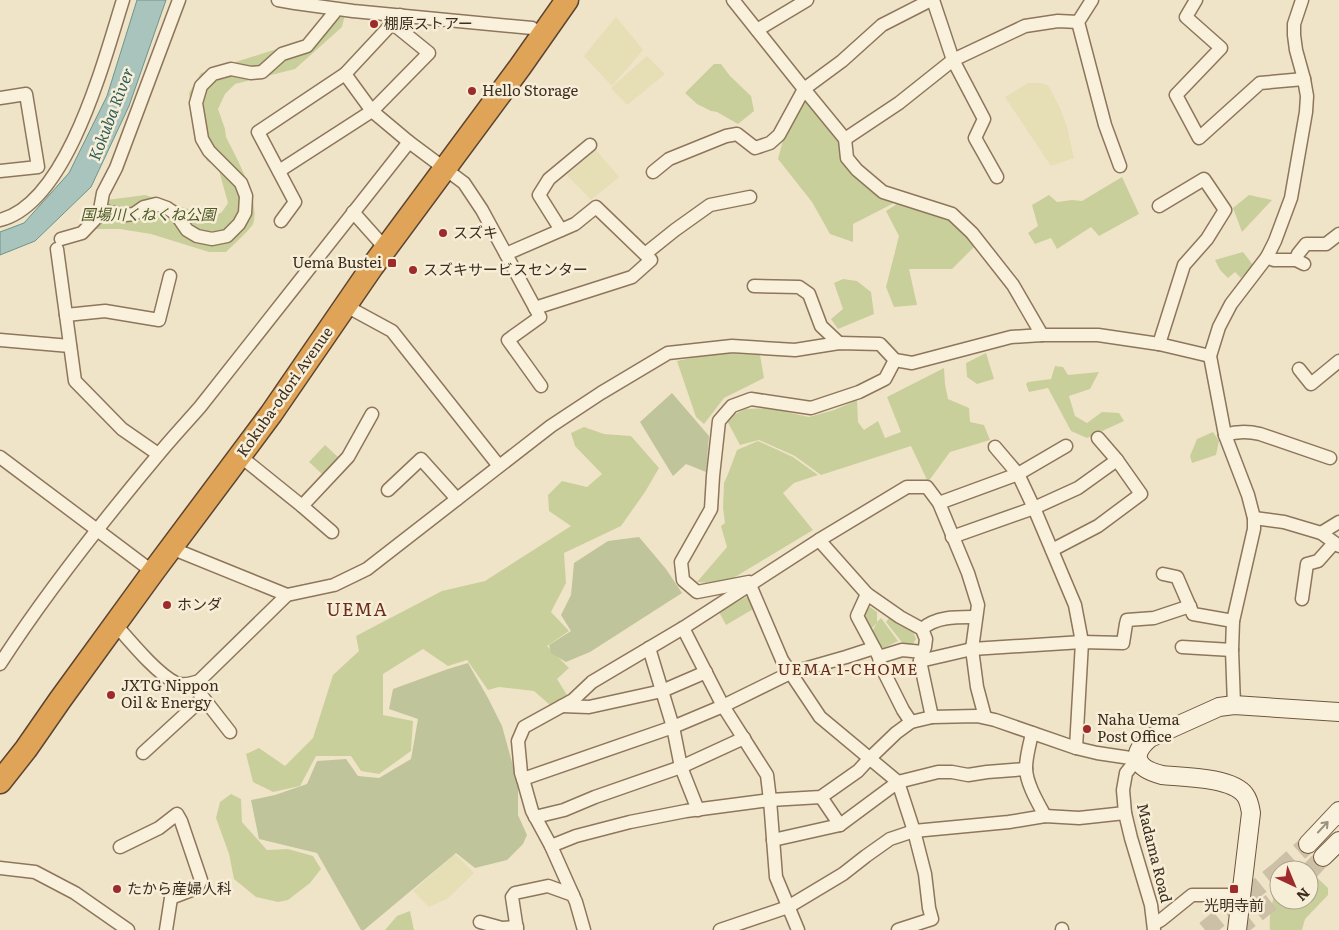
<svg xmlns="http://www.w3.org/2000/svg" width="1339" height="930" font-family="Literata,'Noto Sans JP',serif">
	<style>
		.farmland { fill: #e6deb5 }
		.green { fill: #c9cf9b }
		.cemetery { fill: #bfc49a }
		.water { fill: #a9c4bc; stroke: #6f938a }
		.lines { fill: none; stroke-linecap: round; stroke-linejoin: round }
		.secondary-tunnel { stroke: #ccc0a6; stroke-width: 18; stroke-dasharray: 18 9; stroke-linecap: butt }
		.street-casing { stroke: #8d765c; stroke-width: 15 }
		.secondary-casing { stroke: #6f573f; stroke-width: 20 }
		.highway-casing { stroke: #5b4430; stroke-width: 25 }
		.street { stroke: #faf1dc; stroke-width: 12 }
		.secondary { stroke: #faf1dc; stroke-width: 18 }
		.highway { stroke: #e0a458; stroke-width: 22 }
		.oneway { stroke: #9c907e }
		.poi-dot { fill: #9e2a2b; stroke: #f7eed8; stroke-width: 2 }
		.labels { text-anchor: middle; stroke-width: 5; stroke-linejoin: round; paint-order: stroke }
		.poi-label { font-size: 15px; fill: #3d2e20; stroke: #f7eed8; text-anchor: start }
		.park-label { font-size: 15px; font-style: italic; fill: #4d5a26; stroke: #f7eed8 }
		.street-label { font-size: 15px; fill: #3d2e20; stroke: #f7eed8 }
		.water-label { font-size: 16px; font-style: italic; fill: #2f5d5a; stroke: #f7eed8 }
		.neighbourhood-label { font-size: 16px; letter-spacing: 1px; fill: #6b2e1e; stroke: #f7eed8 }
		.quarter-label { font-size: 18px; letter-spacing: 1px; fill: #6b2e1e; stroke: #f7eed8 }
	</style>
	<rect width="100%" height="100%" fill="#f0e4c8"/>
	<g class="farmland">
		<polygon points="616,17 643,50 612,86 584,56"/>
		<polygon points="647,56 665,74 627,105 611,88"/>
		<polygon points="1028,83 1040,83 1048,85 1061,110 1067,127 1074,158 1051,166 1005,97"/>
		<polygon points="596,150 619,177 591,200 567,175"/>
		<polygon points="455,854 474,873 447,899 429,907 413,891"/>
	</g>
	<g class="green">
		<path d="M332 13 345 14 342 27 295 69 235 84 225 94 218 109 225 129 226 137C236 157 261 201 253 224 250 230 232 246 226 252H209L151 234 120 229H91L107 200 145 195 213 217 222 212 228 203 218 167 207 161 195 138 189 93 201 73 311 38Z"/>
		<polygon points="714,64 721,64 730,76 751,96 754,111 738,124 717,112 711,111 697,104 685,93"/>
		<polygon points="806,100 839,139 842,162 896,202 853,224 853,242 830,234 812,202 778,159 783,140"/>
		<polygon points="1122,177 1139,214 1099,236 1091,227 1057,249 1051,238 1035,244 1028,233 1038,226 1032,205 1049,195 1057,202 1072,200 1082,201"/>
		<polygon points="1249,195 1272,200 1242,232 1233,208"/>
		<polygon points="900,202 948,218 977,244 952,269 909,269 917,305 894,307 886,287 899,236 886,211"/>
		<polygon points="1243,252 1253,265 1241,278 1235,272 1228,278 1220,270 1215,260"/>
		<polygon points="843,279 857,281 871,292 874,314 838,329 831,319 843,309 834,283"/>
		<polygon points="714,353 760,355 764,378 724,398 704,424 696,417 677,361"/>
		<polygon points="986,353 994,379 977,384 967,377 966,363"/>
		<polygon points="1055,366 1063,367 1068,375 1099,372 1090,389 1069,396 1075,416 1087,423 1102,412 1119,413 1124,421 1087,438 1071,431 1048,388 1029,392 1026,384 1028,382 1051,379"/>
		<polygon points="944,368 945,384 948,399 969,408 970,422 984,425 990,440 950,452 928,482 911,446 821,475 795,456 759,440 740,445 726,419 745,409 768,408 809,417 834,410 857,400 858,422 864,430 878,421 885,438 901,432 887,397"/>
		<polygon points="584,427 604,434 631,436 659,468 645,492 621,526 564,553 566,583 551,612 569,631 547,646 569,668 557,679 567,695 550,705 534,691 499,687 488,690 467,660 448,666 423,649 383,674 383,715 413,721 411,751 379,774 361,771 351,756 316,756 300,786 273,792 253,782 246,754 259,748 285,766 313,738 333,675 359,651 356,636 442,591 485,581 571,526 549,511 548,495 562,481 587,487 602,474 575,446 571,433"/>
		<polygon points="1213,432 1219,441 1216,455 1192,463 1190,456 1197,439"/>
		<polygon points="758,441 793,457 818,475 794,483 783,493 813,530 730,580 710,583 697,582 727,547 721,526 725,523 723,508 724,483 728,474 737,450"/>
		<polygon points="325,445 338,457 322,474 309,462"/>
		<polygon points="746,597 752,599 755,608 726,625 719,612"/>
		<polygon points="867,607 870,607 877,612 877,622 881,618 898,641 884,648 878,645 872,631 877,623 869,631 864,618"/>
		<polygon points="890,617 913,631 916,639 912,645 904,645 886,622"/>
		<polygon points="231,794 241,799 242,822 267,850 288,849 313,856 321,869 310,883 288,900 278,902 256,897 234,879 229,854 216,818 220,802"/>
		<path d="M1299 866 1307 868 1328 888V895L1305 919 1302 930H1270C1268 916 1274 893 1279 880V900H1309V870H1287Z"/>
		<polygon points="410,911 414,930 385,930 397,916"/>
	</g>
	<g class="cemetery">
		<polygon points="672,393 709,436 706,472 686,464 673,476 640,422"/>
		<polygon points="639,537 666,569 682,593 590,652 566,662 551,653 549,645 571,631 561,615 571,595 574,563 608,541"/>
		<polygon points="468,663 488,698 502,726 518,784 518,815 527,835 523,844 507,860 475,868 456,853 364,930 361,930 317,853 259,839 251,800 275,795 307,784 317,761 346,759 358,776 379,778 411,759 418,719 389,709 393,689 448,669"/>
	</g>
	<polygon class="water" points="137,0 166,0 129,106 91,187 35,241 0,255 0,232 24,223 69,173 107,96"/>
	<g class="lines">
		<g class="secondary-tunnel">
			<polyline points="1279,870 1308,844"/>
			<polyline points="1309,872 1323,857"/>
			<polyline points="1205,930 1279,870"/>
			<polyline points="1236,930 1279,896"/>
		</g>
		<defs>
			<g id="street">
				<polyline points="278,0 295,3 353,11 532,28 543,35"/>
				<polyline points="733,0 804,89 842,61 882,25 931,0"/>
				<polyline points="933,0 953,60 984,119 975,138 997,177"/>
				<polyline points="1092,0 1078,22 1105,125 1120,166"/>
				<polyline points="1196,0 1186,17 1221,48 1176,95 1199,138 1260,83 1304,79"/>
				<polyline points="757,30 807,0"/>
				<polyline points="345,74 372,111 409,142"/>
				<polyline points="0,98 26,94 38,167 0,171"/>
				<polyline points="845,139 847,158 857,170 883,192 952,214 972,233 1013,285 1042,335"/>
				<polyline points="279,171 372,111 429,53 392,23"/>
				<polyline points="653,172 669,159 726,136 737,134 755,148 770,143 779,135 804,89 845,139 899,103 953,60 1025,26 1058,21 1078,22"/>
				<polyline points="1159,206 1204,179 1225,210 1207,239 1184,265 1159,344"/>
				<polyline points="104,211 125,215 134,214 144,207 156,204 167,208 176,214 187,230 197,236 212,239 227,236 239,224 245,213 246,196 241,183 209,151 202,139 196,103 201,86 213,74 231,69 251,73 262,72 282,54 307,46 334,13"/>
				<polyline points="353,212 386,249"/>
				<path d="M0 220C68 203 104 60 123 0"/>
				<polyline points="281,221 295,202 258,132 345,74 400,15"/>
				<polyline points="561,230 539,195 549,179 590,145"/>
				<polyline points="61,239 82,233 99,215 103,193 116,168 179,0"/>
				<polyline points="57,249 75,381 122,429 158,454"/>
				<polyline points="506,254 575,224 596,207 651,260 632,277 535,308"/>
				<polyline points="645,254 675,230 710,205 750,197"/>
				<polyline points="1267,257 1274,260 1296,260 1304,264"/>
				<polyline points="1296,260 1298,254 1306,244 1326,244 1339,234"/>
				<polyline points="754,286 799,287 809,294 821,326 839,343"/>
				<polyline points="346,306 392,331 499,466"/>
				<polyline points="66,315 105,311 159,320 170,276"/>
				<polyline points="0,340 70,346"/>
				<polyline points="1299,369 1311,384 1339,361"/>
				<path d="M1225 435C1237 431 1248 431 1260 434L1330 458"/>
				<polyline points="995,447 1018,474 1034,508 1075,605 1082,642 1076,748"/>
				<polyline points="240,456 302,506 332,532"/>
				<polyline points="0,457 153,572"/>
				<polyline points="388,490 421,459 457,499"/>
				<polyline points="939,503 1018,474 1066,446"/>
				<polyline points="302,506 348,457 372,414"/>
				<polyline points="1254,518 1284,522 1321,533 1339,546"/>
				<polyline points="1321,533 1339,522"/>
				<polyline points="952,537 1034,508 1078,488 1117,460"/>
				<polyline points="819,540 867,594 900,617 922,629 926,639 925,647 920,661 932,717"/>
				<polyline points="171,548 287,595"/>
				<polyline points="1052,550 1098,526 1141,494 1117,460 1098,438"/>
				<polyline points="1163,574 1177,577 1193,614 1233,621"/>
				<polyline points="749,582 697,592 683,580 681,562 711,509 713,476 719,421 732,406 751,399 811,408 859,392 885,379 895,360"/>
				<polyline points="750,585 782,660 820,717 898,782 914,831 925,874 929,908 932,919 898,930"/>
				<polyline points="867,594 857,616 879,657 880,664 903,710 911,722"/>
				<polyline points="1302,599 1307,564 1318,561 1334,543"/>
				<path d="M115 624C130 641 157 674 176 683 183 686 193 683 199 681L287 595 334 585 367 569 551 426 601 393 668 353 732 346 795 350 839 343 880 344 895 360 912 363 1011 337 1042 335H1098L1159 344 1210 356"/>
				<polyline points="683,628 723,706 767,775 770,800 776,877 798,930"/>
				<path d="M922 629C937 616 958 617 976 617"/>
				<polyline points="1182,647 1232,650"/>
				<polyline points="649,648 673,727 681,767 698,810"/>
				<polyline points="879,657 902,650 923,652"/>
				<polyline points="920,661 972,649 1082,642 1123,643 1126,624 1127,620 1154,618 1190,606"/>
				<path d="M0 664C47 591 102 522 158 455 171 439 186 423 200 407 270 319 339 230 409 142L464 183 482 210 540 317 508 340 541 386"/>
				<polyline points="198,691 230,732"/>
				<polyline points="1234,705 1232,650 1233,621 1254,529 1254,518 1248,495 1225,435 1210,356 1219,327 1231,304 1267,257 1275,241 1291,198 1306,112 1307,96 1304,79 1296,50 1294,35 1294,24 1302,0"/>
				<polyline points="562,706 589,707 662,691 706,672"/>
				<path d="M1032 733C1030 744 1026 756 1026 768 1026 783 1038 803 1045 816"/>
				<polyline points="143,753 203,698"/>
				<polyline points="1137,759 1126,773 1123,790 1125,813 1131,838 1151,905 1154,930"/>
				<polyline points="523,779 673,727 723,706 790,673 846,657 874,648"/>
				<polyline points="821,797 840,825"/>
				<polyline points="535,817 564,810 595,797 681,767 744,738"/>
				<polyline points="773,840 840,825 898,782 938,772 952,772 968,775 987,772 1026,769"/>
				<polyline points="551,846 576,836 630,822 686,811 770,800 821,797 858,771 870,758 896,733 911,722 932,717 977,716 995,720 1076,748 1097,753 1137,759"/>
				<polyline points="120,847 159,828 177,814 181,821 201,880 197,888 171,898 166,930"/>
				<polyline points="0,868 35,872 75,893 128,930"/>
				<polyline points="480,922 502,928 517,927"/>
				<polyline points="1154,924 1161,920 1192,895 1242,895"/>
				<polyline points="1062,929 1062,930"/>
				<polyline points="517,930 512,897 515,893 548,886 573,895"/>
				<polyline points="584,930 576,902 551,846 532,811 523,779 521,773 518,741 524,727 573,700 592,682 683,628 819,540 907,487 927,487 939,503 968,573 978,605 972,649 977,687 985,717"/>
				<polyline points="720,930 788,907 843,874 866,856 890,839 914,831 1009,822 1045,816 1079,818 1125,813"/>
			</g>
			<g id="secondary">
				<polyline points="1308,844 1339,811"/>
				<polyline points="1323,857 1339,841"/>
				<path d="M1237 930 1251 813C1250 807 1249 800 1245 795 1232 777 1182 777 1162 775 1138 769 1128 756 1150 738L1219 707 1234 705 1339 712"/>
			</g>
			<polyline id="highway" points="0,782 26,749 60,700 153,572 271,414 372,267 520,67 567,0"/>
		</defs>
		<use href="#street" class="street-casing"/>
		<use href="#secondary" class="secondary-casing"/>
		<use href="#highway" class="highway-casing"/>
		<use href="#street" class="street"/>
		<use href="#secondary" class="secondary"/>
		<use href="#highway" class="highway"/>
	</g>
	<defs><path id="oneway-shaft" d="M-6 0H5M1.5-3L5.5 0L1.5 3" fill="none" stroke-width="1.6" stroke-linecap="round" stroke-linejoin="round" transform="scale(1.25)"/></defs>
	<use class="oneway" href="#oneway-shaft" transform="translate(1323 827) rotate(-47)"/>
	<g class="poi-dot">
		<circle cx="374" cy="24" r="5"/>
		<circle cx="472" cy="91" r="5"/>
		<circle cx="443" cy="233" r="5"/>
		<rect x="387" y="258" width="10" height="10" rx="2.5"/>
		<circle cx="413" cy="270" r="5"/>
		<circle cx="167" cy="605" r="5"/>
		<circle cx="111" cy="695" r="5"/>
		<circle cx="1087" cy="729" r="5"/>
		<circle cx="117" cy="889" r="5"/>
		<rect x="1229" y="884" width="10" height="10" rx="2.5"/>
	</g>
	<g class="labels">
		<g class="poi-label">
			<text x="384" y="29">棚原ストアー</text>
			<text x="482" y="96">Hello Storage</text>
			<text x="453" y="238">スズキ</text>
			<text x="382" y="268" text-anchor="end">Uema Bustei</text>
			<text x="423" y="275">スズキサービスセンター</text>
			<text x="177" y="610">ホンダ</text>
			<text x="121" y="691">JXTG Nippon<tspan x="121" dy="17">Oil &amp; Energy</tspan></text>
			<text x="1097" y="725">Naha Uema<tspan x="1097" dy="17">Post Office</tspan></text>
			<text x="127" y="894">たから産婦人科</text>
			<text x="1234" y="911" text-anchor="middle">光明寺前</text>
		</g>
		<g class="park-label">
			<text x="148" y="220">国場川くねくね公園</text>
		</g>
		<g class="street-label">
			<text transform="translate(285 392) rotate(-55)" y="5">Kokuba-odori Avenue</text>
			<text transform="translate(1154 853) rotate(76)" y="5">Madama Road</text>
		</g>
		<g class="water-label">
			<text transform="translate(111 114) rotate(-69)" y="6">Kokuba River</text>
		</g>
		<g class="neighbourhood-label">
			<text x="848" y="675">UEMA 1-CHOME</text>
		</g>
		<g class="quarter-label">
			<text x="357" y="616">UEMA</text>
		</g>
	</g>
	<g transform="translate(1294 885) rotate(136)"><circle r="24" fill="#f7eed8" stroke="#ada18e"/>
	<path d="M0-4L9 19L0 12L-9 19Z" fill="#9e2a2b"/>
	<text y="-8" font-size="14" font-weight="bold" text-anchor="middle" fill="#3d2e20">N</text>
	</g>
</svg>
